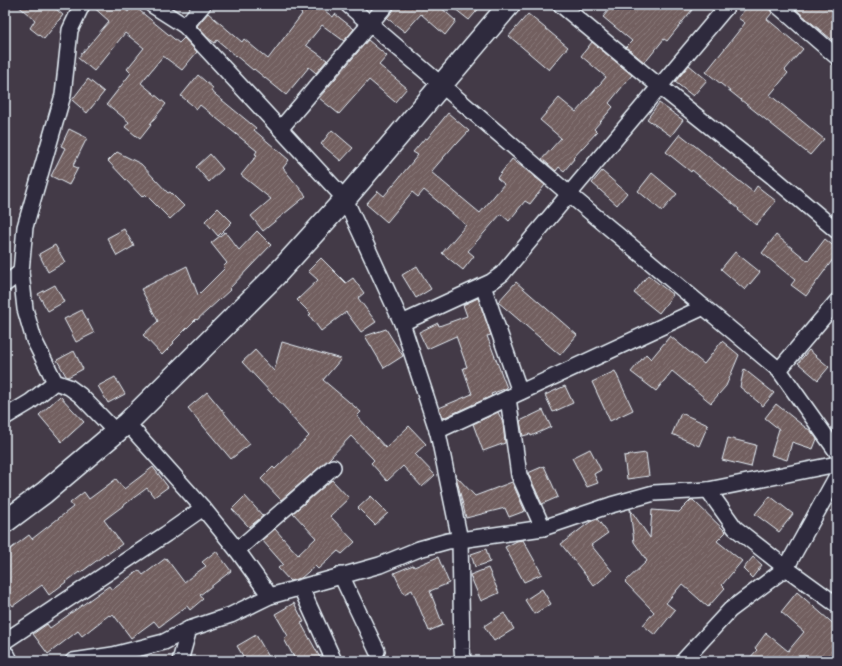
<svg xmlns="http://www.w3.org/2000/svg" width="842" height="666" font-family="'Playpen Sans',sans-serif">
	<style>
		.building { fill: url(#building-hatch); stroke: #e8f1f8 }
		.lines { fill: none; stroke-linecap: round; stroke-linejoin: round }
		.street-casing { stroke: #e8f1f8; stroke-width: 18 }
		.secondary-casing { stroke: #e8f1f8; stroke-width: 24 }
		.street { stroke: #2f2a3d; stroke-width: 15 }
		.secondary { stroke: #2f2a3d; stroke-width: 21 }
	</style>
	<defs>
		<pattern id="building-hatch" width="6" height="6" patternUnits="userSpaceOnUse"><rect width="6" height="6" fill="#725e5f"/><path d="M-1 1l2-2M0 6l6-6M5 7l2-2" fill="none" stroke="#867677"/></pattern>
	</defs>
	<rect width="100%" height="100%" fill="#433a47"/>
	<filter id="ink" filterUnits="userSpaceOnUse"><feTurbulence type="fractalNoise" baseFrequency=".025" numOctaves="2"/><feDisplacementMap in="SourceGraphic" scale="8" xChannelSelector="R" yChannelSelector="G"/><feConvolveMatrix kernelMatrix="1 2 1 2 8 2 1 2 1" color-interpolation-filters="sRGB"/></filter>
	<g filter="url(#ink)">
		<g class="building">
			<polygon points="17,5 51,5 63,15 44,39 30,28 35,20"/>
			<polygon points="91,5 120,5 128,12 134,6 179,43 184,38 197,52 182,70 163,56 141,83 166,104 150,124 151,125 140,139 125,127 129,122 107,104 131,73 127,69 144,48 125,33 94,71 78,58 109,21"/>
			<polygon points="291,5 317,5 333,17 335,14 354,29 344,41 322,25 306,45 327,60 316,73 309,67 286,95 254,69 253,70 217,40 215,43 208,38 197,26 208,13 242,42 244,39 268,59 302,14"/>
			<polygon points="395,5 438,5 456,21 445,35 421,14 405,32 387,18 393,11"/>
			<polygon points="450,5 482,5 469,20"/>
			<polygon points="613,5 696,5 667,41 664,39 647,60 646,59 644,62 626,47 632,41 603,17"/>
			<polygon points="748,5 768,5 769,8 772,13 767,19 803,49 785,70 788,73 770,95 824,139 810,155 706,72 745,23 738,18"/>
			<polygon points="791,5 837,5 837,44 807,19"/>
			<polygon points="528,14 568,47 549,70 509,36"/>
			<polygon points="368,40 387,56 379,65 407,88 395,102 369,80 339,114 319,98"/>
			<polygon points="592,42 632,75 609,103 613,107 594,129 597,132 573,158 574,159 564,171 559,167 556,171 542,159 561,138 540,120 559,98 576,112 606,77 581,56"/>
			<polygon points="689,65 707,80 693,96 675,82"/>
			<polygon points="198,75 213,88 211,91 256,128 254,130 289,160 283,168 306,196 263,231 251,216 271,199 241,175 257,155 255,154 257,151 200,105 197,109 181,96"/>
			<polygon points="88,79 104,92 87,113 72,100"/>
			<polygon points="659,103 683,120 671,136 647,119"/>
			<polygon points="448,113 469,131 457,144 456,143 431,172 480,213 504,184 497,178 512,159 545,185 530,204 525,201 509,221 501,214 468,251 474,256 463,270 442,253 466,225 424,190 418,197 412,192 387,222 366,204 378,191 384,196 418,155 413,152 425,138 427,139"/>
			<polygon points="69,129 87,138 73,166 78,168 69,185 51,176 65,148 61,146"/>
			<polygon points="332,130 353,148 341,161 321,144"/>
			<polygon points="680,134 753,192 757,186 776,201 756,225 738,210 739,209 692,170 691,172 666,152"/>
			<polygon points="117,152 141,164 168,193 170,192 184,206 170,219 145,194 142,197 108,161"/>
			<polygon points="210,154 223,169 209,182 196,167"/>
			<polygon points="602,171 627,193 617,205 592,183"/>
			<polygon points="652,173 677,194 662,211 638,191"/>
			<polygon points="218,208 232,222 218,236 205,221"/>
			<polygon points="124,229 134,246 117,256 107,238"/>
			<polygon points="257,231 271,245 229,289 230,290 197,320 196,319 173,342 174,343 162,355 143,335 158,321 141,289 187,266 198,295 225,268 223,267 227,263 211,243 225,232 239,250"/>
			<polygon points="776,235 808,261 825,239 837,249 837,254 806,296 791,285 795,280 762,253"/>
			<polygon points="55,245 65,262 48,272 39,254"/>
			<polygon points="735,252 760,272 745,290 721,269"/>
			<polygon points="321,258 346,283 353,278 364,293 358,298 376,322 361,332 346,312 321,331 309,315 311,314 297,300 318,280 308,271"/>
			<polygon points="417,266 431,289 416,298 402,275"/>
			<polygon points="648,275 673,295 659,313 634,293"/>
			<polygon points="516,282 577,335 560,355 498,302"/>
			<polygon points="55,285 64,302 48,311 38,294"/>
			<polygon points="478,298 491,335 487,336 507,388 491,394 492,396 443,418 439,408 472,394 463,368 467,367 456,336 427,349 419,332 438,323 439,326 467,316 463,305"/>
			<polygon points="82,310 94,333 76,342 64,319"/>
			<polygon points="386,329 403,356 384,368 365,336"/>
			<polygon points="670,336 704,364 722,341 739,355 726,386 711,403 672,371 656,391 631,372 646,354 651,359"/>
			<polygon points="282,342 341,359 323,380 361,412 357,416 386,448 409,426 426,444 415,454 435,475 422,487 403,466 387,481 371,463 374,460 351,436 328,460 281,500 261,479 273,467 275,469 309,436 289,414 290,413 242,362 255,350 274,371"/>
			<polygon points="809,350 829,367 818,380 798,363"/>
			<polygon points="74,351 83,369 68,377 66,376 57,360"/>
			<polygon points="744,369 774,393 763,406 740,387"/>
			<polygon points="615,371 633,410 610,421 592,382"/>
			<polygon points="115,377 125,394 108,403 98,386"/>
			<polygon points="565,386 573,403 553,412 545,395"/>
			<polygon points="207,392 250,444 231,459 188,408"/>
			<polygon points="60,396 84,422 62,442 39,415"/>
			<polygon points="776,404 806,428 810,430 817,439 813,449 792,442 787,460 771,455 779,429 765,418"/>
			<polygon points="543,410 551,427 531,436 530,434 523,436 520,421"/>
			<polygon points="498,412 503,423 505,443 483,451 473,424"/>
			<polygon points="681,413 708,425 699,446 672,434"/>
			<polygon points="728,438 756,445 751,467 722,460"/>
			<polygon points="590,449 601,470 594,474 598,483 587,487 572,458"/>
			<polygon points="646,453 649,476 627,479 624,456"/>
			<polygon points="544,466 558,497 542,504 528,473"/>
			<polygon points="153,467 168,487 154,497 147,488 104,520 122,544 108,554 107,553 80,573 79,572 49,595 42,585 13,606 5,596 5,553 29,535 32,539 73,507 70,503 84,492 89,499 116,479 124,489"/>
			<polygon points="456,476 475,496 512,482 525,511 509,517 505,508 466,518"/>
			<polygon points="332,480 349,498 330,516 355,542 342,554 338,551 318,569 315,566 301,578 290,581 278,568 283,564 262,540 275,529 298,555 316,538 293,513"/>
			<polygon points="245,496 263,516 249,527 232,509"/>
			<polygon points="371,496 388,513 375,525 358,508"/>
			<polygon points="770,496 793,514 779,532 755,514"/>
			<polygon points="691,500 693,500 726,532 717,541 742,561 722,585 725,588 708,607 682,584 666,603 675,610 655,635 643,625 654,612 625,582 647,561 634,542 630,509 650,538 652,510 679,512"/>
			<polygon points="597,519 608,533 591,545 612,571 594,586 561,544 590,522"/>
			<polygon points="523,540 542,574 524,582 505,547 517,541"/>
			<polygon points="486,549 490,562 475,567 471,554"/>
			<polygon points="216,551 231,571 200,595 203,599 190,610 187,606 159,627 154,621 131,638 113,614 110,616 109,615 82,636 78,631 48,654 33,634 47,624 50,628 109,586 112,590 139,570 143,575 166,558 184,582 206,566 202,562"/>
			<polygon points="438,557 449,583 430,591 443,625 429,631 412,590 404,594 394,573 413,565 414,567"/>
			<polygon points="753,557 762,565 752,578 743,569"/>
			<polygon points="488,568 499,593 481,601 470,575"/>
			<polygon points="542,589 551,604 534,614 525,600"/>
			<polygon points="797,592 837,627 837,661 747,661 757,650 755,648 766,633 788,651 804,632 781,612"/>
			<polygon points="294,603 304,622 301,623 322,661 296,661 284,639 288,636 275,614"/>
			<polygon points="504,613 514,629 494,641 484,626"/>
			<polygon points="256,635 269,657 262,661 246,661 237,646"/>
		</g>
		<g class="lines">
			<defs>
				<g id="street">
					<polyline points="82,5 70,30 63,95 25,227 21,272 25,309 34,340 55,382 69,387 80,395 116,432"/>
					<polyline points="152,5 185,26 345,199 402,323 438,433 460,540 462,649 463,661"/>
					<polyline points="348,5 570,195 779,370 837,452"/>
					<polyline points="561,5 659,86 773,177 837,231"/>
					<polyline points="777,5 837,57"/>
					<polyline points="185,26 203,5"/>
					<polyline points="281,128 386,5"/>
					<polyline points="5,284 21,272"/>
					<polyline points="483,286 520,392"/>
					<polyline points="402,323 491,282 502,274 728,5"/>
					<polyline points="779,370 837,301"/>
					<polyline points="508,398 519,475 543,528"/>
					<polyline points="5,417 30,402 55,382"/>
					<polyline points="127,423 203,508 237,550 270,596"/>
					<polyline points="437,431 704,307"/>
					<polyline points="708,490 735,528 786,568 837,605"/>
					<polyline points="237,550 333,467"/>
					<polyline points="341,575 377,651"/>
					<polyline points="301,588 334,661"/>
					<polyline points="5,641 166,534 203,508"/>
					<polyline points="73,661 113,655 164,642 189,629 231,615 270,596 380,565 419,549 448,541 460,540 543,528 611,505 654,493 708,490 837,464"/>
					<polyline points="180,661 189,629"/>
					<polyline points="683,661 730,610 786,568 837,476"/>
				</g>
				<g id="secondary">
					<polyline points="5,522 44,493 127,423 276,275 345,199 509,5"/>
					<polyline points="5,657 7,661"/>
				</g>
			</defs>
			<use href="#street" class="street-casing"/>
			<use href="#secondary" class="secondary-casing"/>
			<use href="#street" class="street"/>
			<use href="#secondary" class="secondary"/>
		</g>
	</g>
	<rect width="842" height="666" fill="none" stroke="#2f2a3d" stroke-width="20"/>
	<rect x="10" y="10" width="822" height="646" fill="none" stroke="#e8f1f8" stroke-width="1.5" filter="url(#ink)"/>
</svg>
